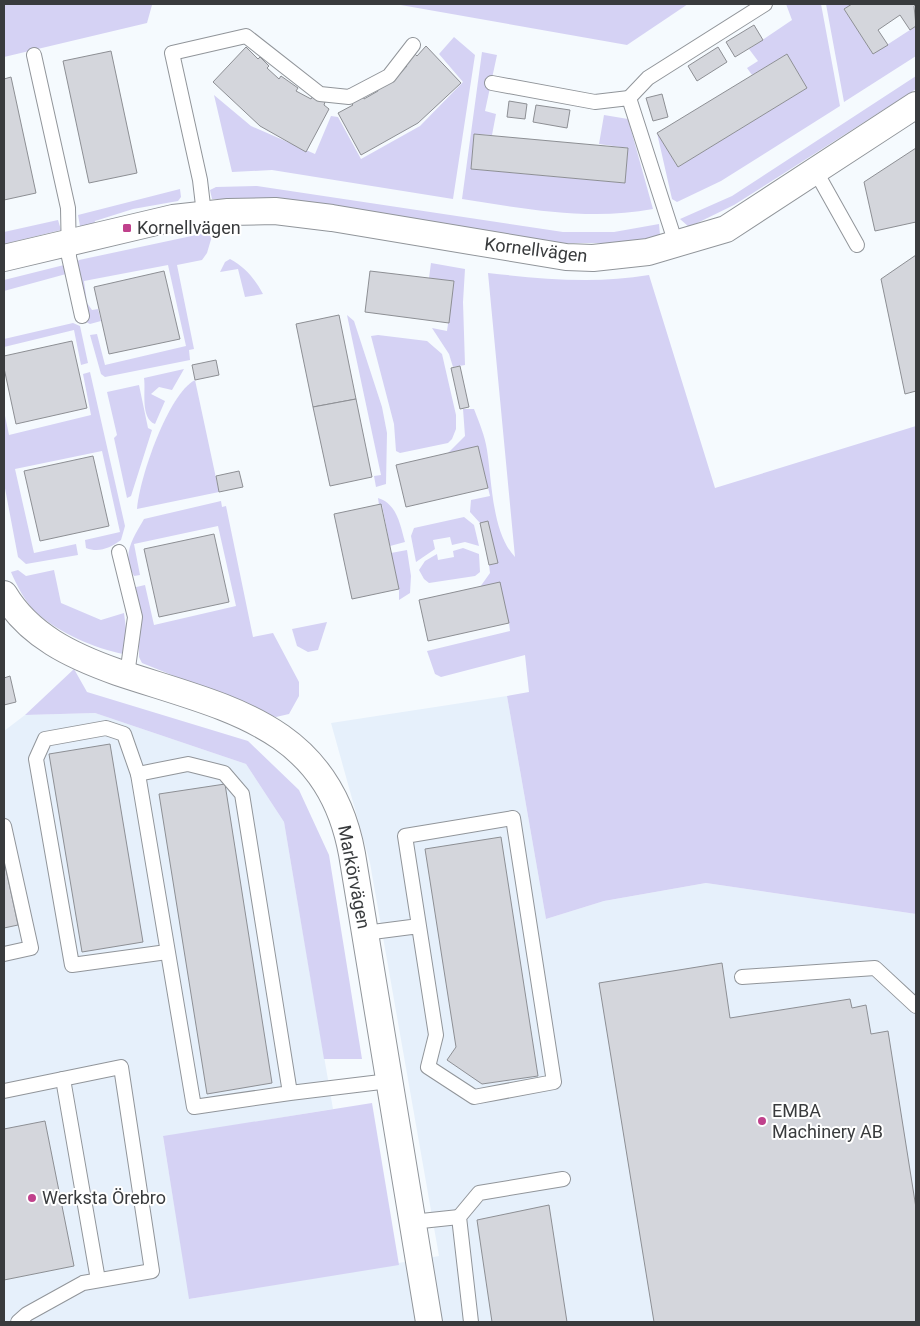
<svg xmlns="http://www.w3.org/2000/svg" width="920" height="1326" font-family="Roboto,sans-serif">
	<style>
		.built { fill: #e6f0fb }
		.green { fill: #d5d2f4 }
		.building { fill: #d4d6dc; stroke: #8d8f94 }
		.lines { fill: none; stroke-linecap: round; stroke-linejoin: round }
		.service-casing { stroke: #91959a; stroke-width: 16 }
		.minor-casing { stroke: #91959a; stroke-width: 28 }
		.service { stroke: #fff; stroke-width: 14 }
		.minor { stroke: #fff; stroke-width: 26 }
		.poi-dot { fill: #c0418c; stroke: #fff; stroke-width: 2 }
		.labels { text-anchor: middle; stroke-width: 4; stroke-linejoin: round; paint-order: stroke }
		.poi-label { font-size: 18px; fill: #393b3d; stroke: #fff; text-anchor: start }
		.street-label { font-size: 18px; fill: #393b3d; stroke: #fff }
	</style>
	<rect width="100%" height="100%" fill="#f5fafe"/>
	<polygon class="built" points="507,696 546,919 604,901 706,883 916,914 916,1322 4,1322 4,731 25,715 95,713 246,764 284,822 333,1109 163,1137 190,1299 439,1256 370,863 331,723"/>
	<g class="green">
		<polygon points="4,4 158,4 152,5 147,23 4,57"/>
		<polygon points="395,4 688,4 627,45"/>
		<polygon points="786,4 821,4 840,106 721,181 677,202 672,199 657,133 678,167 807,88 787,54 752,75 747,68 758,61 749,49 792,20"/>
		<polygon points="826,4 852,4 844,9 873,54 916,26 916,56 844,102"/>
		<polygon points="454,37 475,55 453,199 272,170 232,172 214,95 251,126 315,154 331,116 338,117 361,159 420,126 463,82 439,54"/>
		<path d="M482 52 497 55 485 111 496 114 492 135 474 134 471 169 625 183 628 148 599 144 604 115 628 119 653 209C590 221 526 209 462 199Z"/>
		<polygon points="916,76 916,89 734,205 689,227 680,219 732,196"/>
		<polygon points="257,186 563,232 614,232 659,224 660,235 627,243 557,243 291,200 212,199 210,190 216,187"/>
		<polygon points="180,189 181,197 178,201 133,209 95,221 94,225 80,226 78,215"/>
		<polygon points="58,220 61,230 4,244 4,232"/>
		<polygon points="201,234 212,236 207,253 202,260 177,265 194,349 189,350 190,360 105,377 101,374 90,335 97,334 105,365 186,346 168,265 84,281 87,303 92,310 98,309 101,321 90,324 86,322 76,263 79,260"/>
		<path d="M230 259C245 267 255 279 263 294L245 297 238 269 220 272 225 262Z"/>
		<polygon points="431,263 465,269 463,302 465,365 453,367 449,354 432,328 447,331 454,281 429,278"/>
		<polygon points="64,265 66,274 4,291 4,280"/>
		<path d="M488 273C543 279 595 284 649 275L715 488 916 426V914L706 883 604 901 546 919 507 696 529 692 525 655 441 677 435 674 427 651 510 631 509 623 480 587 490 573 489 565 497 563 488 522 480 523 470 512 471 500 490 496 478 447 448 453 465 436 463 409H474C479 422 485 436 487 450 492 482 492 533 515 557Z"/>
		<polygon points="347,315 354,321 382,407 387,433 386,484 376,487 374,476 381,475"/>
		<polygon points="73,323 80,326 88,363 81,365 74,330 4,347 4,339"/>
		<polygon points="378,335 427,341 442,354 456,415 456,429 452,439 448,443 400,453 396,451 394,424 371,336"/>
		<path d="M184 369 172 390 159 387 151 394 165 401 155 424C140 418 146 391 144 378Z"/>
		<path d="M90 372 125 526 121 540C110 548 99 553 86 548L85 540 120 532 102 451 15 469 34 553 76 544 78 555 26 564 18 557 4 483V411L9 435 91 415 83 374Z"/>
		<path d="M195 380 219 492 137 509C139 479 168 394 195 380Z"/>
		<polygon points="139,385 148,428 152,430 131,496 127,498 114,438 117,435 107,392"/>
		<path d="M378 498C397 504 400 524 405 542L390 546 382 505H379Z"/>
		<path d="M221 501 222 507 226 506 253 637 273 633 299 682V696L289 714 276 717 142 663 139 657V624L132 588 145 585 154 625 236 606 218 526 134 544 140 575 134 576C121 555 133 538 144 519Z"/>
		<polygon points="464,517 474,525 479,546 465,542 452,545 450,537 433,540 435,549 416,562 411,536 414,528"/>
		<polygon points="463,548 479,554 480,572 475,576 429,583 424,579 419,570 425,561 437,554 438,560 454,557 453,551"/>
		<polygon points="407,550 411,576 410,593 399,600 399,589 391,553"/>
		<path d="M18 570 26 576 54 570 61 603 101 620 124 613 128 645 123 654C94 648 60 633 38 614 26 604 17 586 11 572Z"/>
		<polygon points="327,622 318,650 308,652 297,646 292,629"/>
		<polygon points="74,669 87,692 248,741 299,790 329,855 362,1059 324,1059 284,822 246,764 95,713 25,715"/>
		<polygon points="372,1103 399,1265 189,1299 163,1136"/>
	</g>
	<g class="building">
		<polygon points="852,4 916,4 914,6 916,26 910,30 900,15 878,30 888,45 873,54 844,9"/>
		<polygon points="754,25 763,40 735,57 726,42"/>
		<polygon points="426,46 461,83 418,123 361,155 338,113 353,105 351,103 363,96 364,99 378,91 377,88 395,79 407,66 404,64 414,53 417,56"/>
		<polygon points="246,47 258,59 260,57 269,66 267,68 279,79 281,76 298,88 296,91 311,99 313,96 325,102 324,105 329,109 306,152 260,126 213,82"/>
		<polygon points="718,47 727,62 697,81 688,66"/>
		<polygon points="111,51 137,173 89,183 63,61"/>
		<polygon points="787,54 807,88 678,167 657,133"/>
		<polygon points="11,77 36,193 4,200 4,79"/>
		<polygon points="662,94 668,117 653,121 646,98"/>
		<polygon points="509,101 527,104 525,119 507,117"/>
		<polygon points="536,105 570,110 567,128 533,122"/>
		<polygon points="474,134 628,148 625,183 471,169"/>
		<polygon points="916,148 916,222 875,231 864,182"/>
		<polygon points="916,255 916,391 905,394 881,279"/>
		<polygon points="164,271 180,339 109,354 94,287"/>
		<polygon points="370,271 454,281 449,323 365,312"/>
		<polygon points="339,315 356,399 313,407 296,324"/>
		<polygon points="72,341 87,408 16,424 4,368 4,356"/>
		<polygon points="216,360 219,375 195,380 192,365"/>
		<polygon points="460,366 469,407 460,409 451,368"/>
		<polygon points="356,399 372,477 330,486 313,407"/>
		<polygon points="478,446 488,488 406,507 396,465"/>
		<polygon points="93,456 109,526 40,541 24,471"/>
		<polygon points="239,471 243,487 219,492 216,476"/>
		<polygon points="381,504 399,589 352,599 334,514"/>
		<polygon points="488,521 498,563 489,565 480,523"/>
		<polygon points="214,534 229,602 159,617 144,549"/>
		<polygon points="500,582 509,623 428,641 419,600"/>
		<polygon points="10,676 16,702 4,705 4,678"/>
		<polygon points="110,744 143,942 82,952 49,754"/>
		<polygon points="225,784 272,1083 207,1094 159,794"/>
		<polygon points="501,837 538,1076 482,1084 447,1060 456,1047 425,849"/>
		<polygon points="4,860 18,925 4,928"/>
		<polygon points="722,963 730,1018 850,999 852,1008 866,1005 871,1034 888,1031 916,1208 916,1322 654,1322 599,983"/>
		<polygon points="45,1121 74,1266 4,1280 4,1129"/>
		<polygon points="549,1205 567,1322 492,1322 477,1220"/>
	</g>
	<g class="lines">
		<defs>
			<g id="service">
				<polyline points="34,55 68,208 69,257 82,316"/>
				<polyline points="492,83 595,102 629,98 676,244"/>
				<polyline points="629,98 648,78 765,4"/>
				<polyline points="815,170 857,245"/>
				<polyline points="204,214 200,180 172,53 246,36 320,94 349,97 389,76 413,45"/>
				<polyline points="119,552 135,617 127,675"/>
				<polyline points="138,774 124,734 106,728 45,739 36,759 72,965 167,952"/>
				<polyline points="4,826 31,948 4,954"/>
				<polyline points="365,933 419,926 405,836 513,818 554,1082 474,1097 428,1067 436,1035 419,926"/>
				<polyline points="742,977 875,968 916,1006"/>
				<polyline points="63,1079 98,1280"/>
				<polyline points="4,1091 121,1067 152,1271 83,1283 27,1314 18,1322"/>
				<polyline points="290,1093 194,1107 138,774 188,764 224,773 242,794 290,1093 389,1081"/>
				<polyline points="412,1222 459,1217"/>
				<polyline points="471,1322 459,1217 479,1193 563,1179"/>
			</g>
			<g id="minor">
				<polyline points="4,258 173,218 228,212 275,211 332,218 566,257 593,258 648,252 726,229 916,105"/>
				<path d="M4 594C29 636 72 656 117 672 224 708 328 723 352 854L429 1322"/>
			</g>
		</defs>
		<use href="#service" class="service-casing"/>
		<use href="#minor" class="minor-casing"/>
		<use href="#service" class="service"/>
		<use href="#minor" class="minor"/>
	</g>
	<g class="poi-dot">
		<rect x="122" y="223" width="10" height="10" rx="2.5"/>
		<circle cx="762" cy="1121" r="5"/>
		<circle cx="32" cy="1198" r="5"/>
	</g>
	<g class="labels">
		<g class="poi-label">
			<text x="137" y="234">Kornellvägen</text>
			<text x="772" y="1117">EMBA<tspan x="772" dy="21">Machinery AB</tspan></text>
			<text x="42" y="1204">Werksta Örebro</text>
		</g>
		<g class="street-label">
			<text transform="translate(536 250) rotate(7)" y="6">Kornellvägen</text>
			<text transform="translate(354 877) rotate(79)" y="6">Markörvägen</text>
		</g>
	</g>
	<rect width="920" height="1326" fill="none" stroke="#393b3d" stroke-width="10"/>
</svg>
